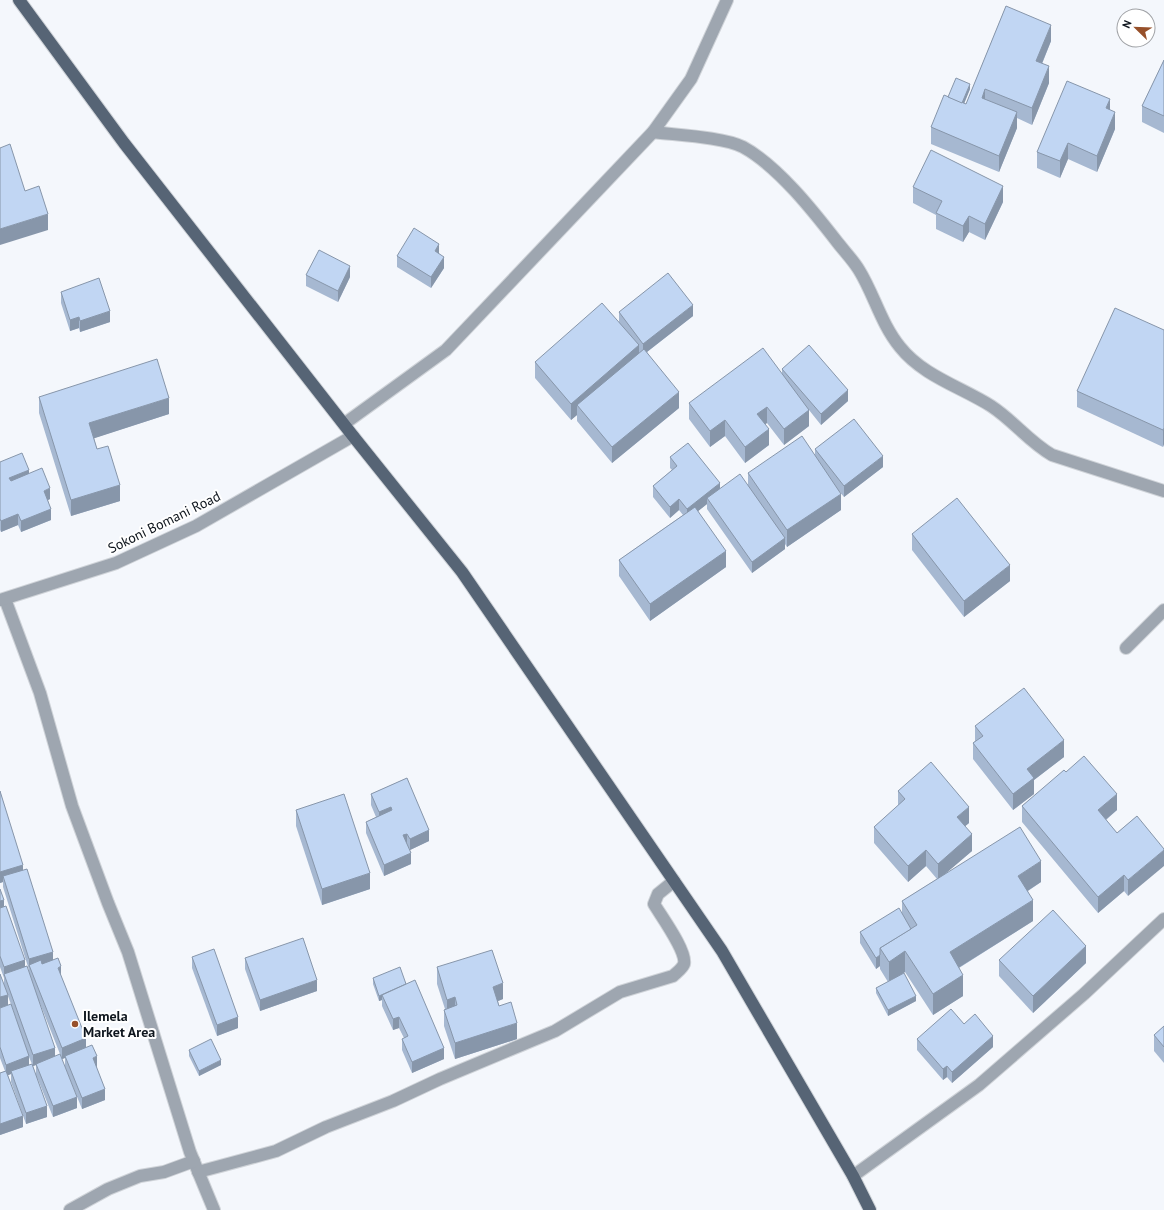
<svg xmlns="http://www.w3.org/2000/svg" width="1164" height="1210" font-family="'PT Sans',sans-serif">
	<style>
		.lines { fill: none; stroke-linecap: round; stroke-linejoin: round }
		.minor-casing { stroke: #cfd3d8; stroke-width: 14 }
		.major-casing { stroke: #cfd3d8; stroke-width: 14 }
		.minor { stroke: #9ea6b0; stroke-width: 12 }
		.major { stroke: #566475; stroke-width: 12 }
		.wall { fill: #a6b8d1; fill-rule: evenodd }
		.shaded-wall { fill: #8796aa }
		.building { fill: #c1d6f3; stroke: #8796aa }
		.poi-dot { fill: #97502a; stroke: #fff; stroke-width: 1.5 }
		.labels { text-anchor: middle; stroke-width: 4; stroke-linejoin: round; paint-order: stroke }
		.street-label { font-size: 14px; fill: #0e151d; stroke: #fff }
		.poi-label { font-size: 14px; font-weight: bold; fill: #0e151d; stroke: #fff; text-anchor: start }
	</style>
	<rect width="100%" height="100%" fill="#f4f7fc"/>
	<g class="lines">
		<defs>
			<g id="minor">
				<path d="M653 132C676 135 724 137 743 147 778 166 814 212 838 243 845 252 853 260 859 270 874 294 881 324 900 347 923 376 961 387 991 406 1014 421 1028 441 1052 455L1164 491"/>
				<polyline points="344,424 446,350 653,132 691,79 727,0"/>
				<polyline points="5,599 40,693 72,806 108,903 128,952 190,1152 214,1210"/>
				<polyline points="0,600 116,563 196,526 353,436"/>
				<polyline points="1126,648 1164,610"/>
				<path d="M198 1172 276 1151 326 1127 393 1101 440 1079 555 1031 620 992 673 976C677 972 682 969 684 964 687 951 661 916 654 904L658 894 674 881"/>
				<polyline points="853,1176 979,1085 1084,994 1164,919"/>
				<polyline points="70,1210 108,1189 140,1176 164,1172 194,1161"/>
			</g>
			<polyline id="major" points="19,0 124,143 353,436 462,572 722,951 853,1176 870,1210"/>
		</defs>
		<use href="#minor" class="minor-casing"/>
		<use href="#major" class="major-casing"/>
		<use href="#minor" class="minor"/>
		<use href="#major" class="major"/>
	</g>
	<g class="wall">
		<polygon points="1006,6 1051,41 1042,64 1049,83 1032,125 1017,118 1017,128 999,172 931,144 931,127 948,97 970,89 964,104 966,104"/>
		<polygon points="1164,60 1164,133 1142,122 1142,106"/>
		<polygon points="1110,110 1115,129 1097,172 1068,159 1060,178 1037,168 1037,152"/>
		<polygon points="913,187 1003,202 985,240 969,232 963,242 936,229 936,215 913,203"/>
		<polygon points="439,253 444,268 431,288 397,267 397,256"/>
		<polygon points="306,275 350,277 338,302 306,286"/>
		<polygon points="61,292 110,322 80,332 79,328 70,331 61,303"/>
		<polygon points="619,312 693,316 647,352 679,408 612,463 577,421 577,415 571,420 535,378 535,362 619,322"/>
		<polygon points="1164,330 1164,444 1163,447 1077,407 1077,391"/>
		<polygon points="782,369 848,401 821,425 809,410 809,426 784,445 767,423 765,424 769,445 745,463 725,436 710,447 689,419 689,403 782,374"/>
		<polygon points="39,397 169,414 94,438 97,449 120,501 71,516 39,413"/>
		<polygon points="815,449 883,467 844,497 838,490 841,510 787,547 785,544 785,549 752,573 707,509 707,504 698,511 726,567 650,621 619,576 619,560 683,515 679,510 670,518 653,497 653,486 672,470 670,468 670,457 720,489 748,485 748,473 815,456"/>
		<polygon points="0,462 29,474 50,499 48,500 51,520 21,532 18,525 1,532 0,530"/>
		<polygon points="912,534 1010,581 964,617 912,550"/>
		<polygon points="975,726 1064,757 1034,780 1034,794 1013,810 973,759 973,743 975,741"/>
		<polygon points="1066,772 1117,810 1106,820 1117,833 1137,816 1128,896 1124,891 1098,913 1022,822 1022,806"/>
		<polygon points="407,778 429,841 410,850 407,845 411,864 384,876 366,833 366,822 376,817 371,805 371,794"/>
		<path d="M0 791 23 870 53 960 61 976 86 1048 97 1067 96 1068 105 1100 82 1109 65 1067V1058L62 1059 39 1001 55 1056 77 1108 53 1117 37 1077 47 1117 26 1124 11 1082V1074L8 1075 23 1127 0 1135V1065V1073L5 1071 0 1058V974L8 1005 17 1021 4 985V978L0 967V889L4 907 25 967 29 972V970L3 887V882L0 883ZM29 1057 32 1064 29 1065ZM36 1065V1075L33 1066Z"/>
		<polygon points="898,791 969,823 965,826 972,851 946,873 1041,882 1028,891 1033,921 959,968 963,996 933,1015 905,972 897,977 916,1001 888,1016 876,993 876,988 888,982 880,969 880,966 876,969 860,943 860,932 902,913 902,901 937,879 926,866 908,882 874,843 874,827 898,806"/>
		<polygon points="296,810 370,889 322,905 296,826"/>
		<polygon points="192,957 238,1028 217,1036 192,968"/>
		<polygon points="245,958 317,991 260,1011 245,969"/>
		<polygon points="999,960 1086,963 1033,1013 999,976"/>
		<polygon points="437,967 503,999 498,1001 499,1006 517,1039 455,1059 444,1026 444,1010 445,1009 437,984"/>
		<polygon points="373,978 406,984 444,1059 412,1073 402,1050 402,1039 404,1038 399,1028 393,1030 382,1006 382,1000 379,1001 373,984"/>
		<polygon points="964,1024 993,1047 952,1083 947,1077 943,1080 917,1050 917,1039"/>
		<polygon points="1164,1026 1164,1063 1154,1051 1154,1035"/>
		<polygon points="189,1050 221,1065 199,1076 189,1056"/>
	</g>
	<g class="shaded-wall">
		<polygon points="1051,25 1051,41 1036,78 1036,61"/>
		<polygon points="1049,66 1049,83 1032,125 1032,108"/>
		<polygon points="970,84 970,89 960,113 960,108"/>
		<polygon points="985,89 985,105 982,98"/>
		<polygon points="1110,99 1110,115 1106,108"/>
		<polygon points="1017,112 1017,128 999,172 999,156"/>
		<polygon points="1115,112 1115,129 1097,172 1097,156"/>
		<polygon points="1068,143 1068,159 1060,178 1060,161"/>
		<polygon points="1003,186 1003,202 985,240 985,224"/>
		<polygon points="48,214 48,230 0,245 0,229"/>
		<polygon points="969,216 969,232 963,242 963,226"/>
		<polygon points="439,244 439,255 435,251"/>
		<polygon points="444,257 444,268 431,288 431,277"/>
		<polygon points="350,266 350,277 338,302 338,291"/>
		<polygon points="693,305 693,316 643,355 643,344"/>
		<polygon points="110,311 110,322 80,332 80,321"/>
		<polygon points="79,317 79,328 70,331 70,320"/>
		<polygon points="639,345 639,361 577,405 577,415 571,420 571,404"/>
		<polygon points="848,390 848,401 821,425 821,414"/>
		<polygon points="679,392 679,408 612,463 612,447"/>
		<polygon points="169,398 169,414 89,440 89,423"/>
		<polygon points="767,407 767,423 757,430 757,414"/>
		<polygon points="809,410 809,426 784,445 784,429"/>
		<polygon points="725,420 725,436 710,447 710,431"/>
		<polygon points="1164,428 1164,444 1163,447 1163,430"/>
		<polygon points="769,429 769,445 745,463 745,447"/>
		<polygon points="883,456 883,467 844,497 844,486"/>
		<polygon points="29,470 29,481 9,489 9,478"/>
		<polygon points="720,483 720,494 707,498 707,504 687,520 687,509"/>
		<polygon points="120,485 120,501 71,516 71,500"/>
		<polygon points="50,488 50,499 44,502 44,491"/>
		<polygon points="841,494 841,510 787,547 787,530"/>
		<polygon points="679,499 679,510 670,518 670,507"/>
		<polygon points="51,509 51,520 21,532 21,521"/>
		<polygon points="18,514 18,525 1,532 1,521"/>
		<polygon points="785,538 785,549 752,573 752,562"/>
		<polygon points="726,551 726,567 650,621 650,604"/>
		<polygon points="1010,565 1010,581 964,617 964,601"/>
		<polygon points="1064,740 1064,757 1034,780 1034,794 1013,810 1013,794 1027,769"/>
		<polygon points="1117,794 1117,810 1098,826 1098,810"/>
		<polygon points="391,807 391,818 379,823 379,812"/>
		<polygon points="969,807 969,823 957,833 957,817"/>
		<polygon points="429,830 429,841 410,850 410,839"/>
		<polygon points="407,834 407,845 403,835"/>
		<polygon points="972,834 972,851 938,880 938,864"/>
		<polygon points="926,850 926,866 908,882 908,866"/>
		<polygon points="1164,850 1164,866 1128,896 1128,880"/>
		<polygon points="411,853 411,864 384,876 384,865"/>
		<polygon points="1041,861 1041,882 1018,897 1018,876"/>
		<polygon points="23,865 23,876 3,876 3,882 0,883 0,872"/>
		<polygon points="370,873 370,889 322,905 322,889"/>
		<polygon points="1124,875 1124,891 1098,913 1098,897"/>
		<polygon points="4,900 4,911 0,912 0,901"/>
		<polygon points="1033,900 1033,921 950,973 950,952"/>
		<polygon points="1086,946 1086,963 1033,1013 1033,996"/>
		<polygon points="905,951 905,972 889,983 889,962"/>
		<polygon points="53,952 53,963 31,970 29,965 29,970 29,959"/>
		<polygon points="880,955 880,966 876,969 876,958"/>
		<polygon points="25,960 25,971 4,974 4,978 4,967"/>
		<polygon points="61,966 61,977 58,968"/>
		<polygon points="963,975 963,996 933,1015 933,994"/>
		<polygon points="317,980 317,991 260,1011 260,1000"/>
		<polygon points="503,983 503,999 493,1003 493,987"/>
		<polygon points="406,985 382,995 382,1000 379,1001 379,996"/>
		<polygon points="8,995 8,1005 0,1008 0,997"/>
		<polygon points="916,996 916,1001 888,1016 888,1010"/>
		<polygon points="455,997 455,1014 447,1016 447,1000"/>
		<polygon points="238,1017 238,1028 217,1036 217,1025"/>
		<polygon points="399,1017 399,1028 393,1030 393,1019"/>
		<polygon points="517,1023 517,1039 455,1059 455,1043"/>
		<polygon points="993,1036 993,1047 952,1083 952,1072"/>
		<polygon points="86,1038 86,1049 65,1056 65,1058 62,1059 62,1048"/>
		<polygon points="55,1048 55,1059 33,1066 33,1055"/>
		<polygon points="444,1048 444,1059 412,1073 412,1062"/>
		<polygon points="29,1056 29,1067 11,1071 11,1074 6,1076 6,1065"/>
		<polygon points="97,1056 97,1067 93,1069 93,1058"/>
		<polygon points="221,1060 221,1065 199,1076 199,1071"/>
		<polygon points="947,1066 947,1077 943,1080 943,1069"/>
		<polygon points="105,1089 105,1100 82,1109 82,1098"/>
		<polygon points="77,1097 77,1108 53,1117 53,1106"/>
		<polygon points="47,1106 47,1117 26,1124 26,1113"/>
		<polygon points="23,1116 23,1127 0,1135 0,1124"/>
	</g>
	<g class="building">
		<polygon points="1006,6 1051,25 1036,61 1049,66 1032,108 985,89 982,98 1017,112 999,156 931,127 944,95 966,104"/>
		<polygon points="1164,60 1164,116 1142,106"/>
		<polygon points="956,78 970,84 962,103 948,97"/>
		<polygon points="1067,81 1110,99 1106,108 1115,112 1097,156 1068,143 1060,161 1037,152"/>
		<polygon points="10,144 25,191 39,186 48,214 0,229 0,148"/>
		<polygon points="931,150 1003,186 985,224 969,216 963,226 936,213 942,201 913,187"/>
		<polygon points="414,228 439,244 435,251 444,257 431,277 397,256"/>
		<polygon points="319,250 350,266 338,291 306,275"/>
		<polygon points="668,273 693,305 643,344 619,312"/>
		<polygon points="99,278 110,311 80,321 79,317 70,320 61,292"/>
		<polygon points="602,303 639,345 571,404 535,362"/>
		<polygon points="1115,308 1164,330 1164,428 1163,430 1077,391"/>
		<polygon points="809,345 848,390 821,414 782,369"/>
		<polygon points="763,348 809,410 784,429 767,407 757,414 769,429 745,447 725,420 710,431 689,403"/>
		<polygon points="644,349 679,392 612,447 577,405"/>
		<polygon points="157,359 169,398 89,423 97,449 108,446 120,485 71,500 39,397"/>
		<polygon points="854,419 883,456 844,486 815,449"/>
		<polygon points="802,436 841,494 787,530 748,473"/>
		<polygon points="688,443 720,483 687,509 679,499 670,507 653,486 677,466 670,457"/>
		<polygon points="22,453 29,470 9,478 11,481 42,468 50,488 44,491 51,509 21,521 18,514 1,521 0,519 0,462"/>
		<polygon points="740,474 785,538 752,562 707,498"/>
		<polygon points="957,498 1010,565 964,601 912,534"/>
		<polygon points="695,507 726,551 650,604 619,560"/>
		<polygon points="1024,688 1064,740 1027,769 1034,778 1013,794 973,743 983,736 975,726"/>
		<polygon points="1084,756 1117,794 1098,810 1117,833 1137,816 1164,849 1164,850 1128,880 1124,875 1098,897 1022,806 1064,770 1066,772"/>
		<polygon points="931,762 969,807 957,817 972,834 938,864 926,850 908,866 874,827 905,799 898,791"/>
		<polygon points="407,778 429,830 410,839 407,834 403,835 411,853 384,865 366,822 392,810 391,807 379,812 371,794"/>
		<polygon points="0,791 23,865 0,872"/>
		<polygon points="344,794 370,873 322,889 296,810"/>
		<polygon points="1020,827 1041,861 1018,876 1033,900 950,952 963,975 933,994 905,951 889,962 880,948 917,925 902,901"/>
		<polygon points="27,869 53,952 29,959 3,876"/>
		<polygon points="0,889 4,900 0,901"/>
		<polygon points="6,906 25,960 4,967 0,956 0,908"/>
		<polygon points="899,908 911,929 880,948 880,955 876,958 860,932"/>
		<polygon points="1053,910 1086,946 1033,996 999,960"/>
		<polygon points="303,938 317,980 260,1000 245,958"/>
		<polygon points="214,949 238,1017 217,1025 192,957"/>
		<polygon points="492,950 503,983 493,987 499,1006 511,1002 517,1023 455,1043 444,1010 457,1005 455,997 447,1000 437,967"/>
		<polygon points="58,958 61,966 58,968 86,1038 62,1048 29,965 41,960 42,964"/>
		<polygon points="27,966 55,1048 33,1055 4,974"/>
		<polygon points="400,967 406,984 379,996 373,978"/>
		<polygon points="904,973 916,996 888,1010 876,988"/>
		<polygon points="0,974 8,995 0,997"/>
		<polygon points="415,980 444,1048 412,1062 402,1039 408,1036 399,1017 393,1019 382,995"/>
		<polygon points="11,1004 29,1056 6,1065 0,1047 0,1008"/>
		<polygon points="951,1009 964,1024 975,1014 993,1036 952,1072 947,1066 943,1069 917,1039"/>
		<polygon points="1164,1026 1164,1047 1154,1035"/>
		<polygon points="211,1039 221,1060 199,1071 189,1050"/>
		<polygon points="92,1045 97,1056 93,1058 105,1089 82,1098 65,1056"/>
		<polygon points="60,1054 77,1097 53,1106 36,1064"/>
		<polygon points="32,1064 47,1106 26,1113 11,1071"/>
		<polygon points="6,1071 23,1116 0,1124 0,1073"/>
	</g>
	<circle class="poi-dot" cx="75" cy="1024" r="4"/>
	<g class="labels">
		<g class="street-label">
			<text transform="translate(164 522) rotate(-26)" y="5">Sokoni Bomani Road</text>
		</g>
		<g class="poi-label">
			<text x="83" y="1021">Ilemela<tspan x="83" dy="16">Market Area</tspan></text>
		</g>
	</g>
	<g transform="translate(1136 28) rotate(293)"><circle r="19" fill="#ffffff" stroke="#9fa1a5"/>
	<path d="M0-3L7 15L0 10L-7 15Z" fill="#97502a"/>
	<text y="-6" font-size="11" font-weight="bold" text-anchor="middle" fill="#0e151d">N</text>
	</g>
</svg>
